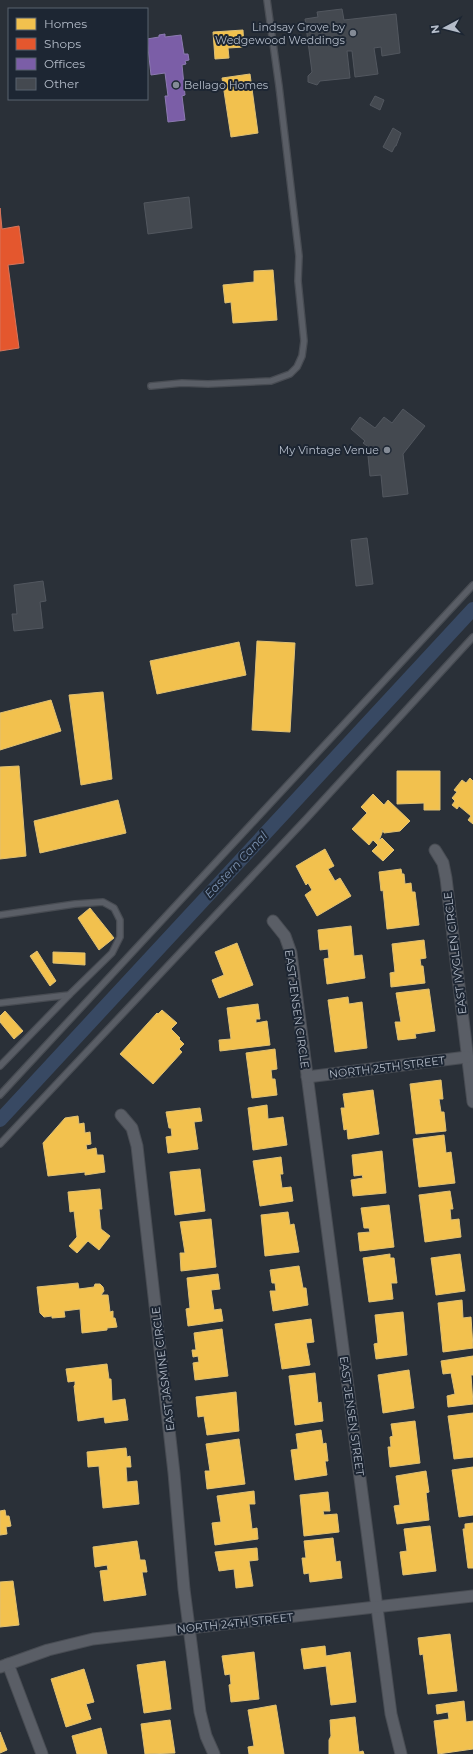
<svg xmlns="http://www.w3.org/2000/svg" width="473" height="1754" font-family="Montserrat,sans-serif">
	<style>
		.homes { fill: #f2c14e; stroke: #dfc073 }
		.shops { fill: #e4572e; stroke: #d6755c }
		.offices { fill: #7b5ea7; stroke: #8c7ab1 }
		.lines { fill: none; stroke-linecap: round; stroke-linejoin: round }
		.canal { stroke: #384963; stroke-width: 14 }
		.building { fill: #444950; stroke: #52575f }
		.service-casing { stroke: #484c53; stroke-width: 8 }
		.minor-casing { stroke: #484c53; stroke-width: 13 }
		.service { stroke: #5a5e66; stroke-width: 5.5 }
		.minor { stroke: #5a5e66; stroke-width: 11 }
		.poi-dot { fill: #848b96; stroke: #1d2633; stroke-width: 1.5 }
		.labels { text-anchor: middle; stroke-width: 4; stroke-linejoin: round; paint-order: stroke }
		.poi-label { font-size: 11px; fill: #b4bcc9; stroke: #1d2633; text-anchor: end }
		.street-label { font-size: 11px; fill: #b4bcc9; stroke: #1d2633 }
		.water-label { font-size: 12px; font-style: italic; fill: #7c92b1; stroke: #1d2633 }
	</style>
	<rect width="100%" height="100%" fill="#2a3038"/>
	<g class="homes">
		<polygon points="243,30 244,47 228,48 229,58 215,59 213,32"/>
		<polygon points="250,74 258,133 231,137 222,78"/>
		<polygon points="273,270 277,320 233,323 231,302 225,303 223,285 254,282 254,271"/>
		<polygon points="257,641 295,643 290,732 252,730"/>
		<polygon points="239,642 246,675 157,694 150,661"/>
		<polygon points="103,692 112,779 81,785 69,695"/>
		<polygon points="51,700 61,731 0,750 0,713"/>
		<polygon points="19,766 26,856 0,859 0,767"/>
		<polygon points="397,771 440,771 440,810 424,810 424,803 397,804"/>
		<polygon points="470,778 473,781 473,824 468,820 471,816 459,806 457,809 452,805 455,801 452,798 457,792 454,790 462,780 466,783"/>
		<polygon points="373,794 384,805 388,800 410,821 400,831 384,833 383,830 379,841 382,838 394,850 383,861 372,851 378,845 373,840 369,845 352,829 367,813 361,807"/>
		<polygon points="118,800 126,833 40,853 34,821"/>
		<polygon points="325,849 334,866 328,869 335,881 340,878 351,896 317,916 305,895 312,890 308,883 306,885 296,866"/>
		<polygon points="401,869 402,874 404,874 405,884 411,883 412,892 415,892 419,925 387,929 383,890 381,891 379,872"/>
		<polygon points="90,908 114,938 99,950 78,918"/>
		<polygon points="351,926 354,956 362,955 365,978 327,984 324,959 329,958 328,949 320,950 318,930"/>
		<polygon points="424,940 426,958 420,959 421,966 423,966 425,983 391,987 390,973 395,972 392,944"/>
		<polygon points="237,943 253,985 219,998 212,980 224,975 215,952"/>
		<polygon points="37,951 56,981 50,986 30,956"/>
		<polygon points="53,952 85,953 85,965 53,963"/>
		<polygon points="429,989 435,1031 415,1034 416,1038 398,1040 395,1022 401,1022 396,993"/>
		<polygon points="348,997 349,1004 362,1002 367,1048 335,1052 328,1000"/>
		<polygon points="258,1004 260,1019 256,1019 256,1023 267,1021 270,1045 220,1051 219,1040 231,1039 227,1008"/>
		<polygon points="162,1010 177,1023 171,1029 180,1038 179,1039 184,1044 179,1049 182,1052 153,1084 120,1054 157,1013 158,1014"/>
		<polygon points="5,1011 23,1031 14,1039 0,1022 0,1016"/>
		<polygon points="275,1049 277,1069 271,1070 272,1079 275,1079 277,1095 252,1098 246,1053"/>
		<polygon points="441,1080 443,1099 439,1099 441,1112 444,1112 446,1131 416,1134 410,1084"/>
		<polygon points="373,1090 379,1134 348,1139 347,1129 344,1130 341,1108 345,1108 343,1094"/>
		<polygon points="267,1105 268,1119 283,1117 287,1145 253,1150 248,1108"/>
		<polygon points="200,1108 202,1121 194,1122 198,1149 168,1153 166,1137 172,1136 171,1128 169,1128 166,1112"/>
		<polygon points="78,1116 79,1124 84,1123 85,1133 90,1132 91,1144 86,1145 87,1150 96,1148 97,1155 103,1155 105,1172 85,1175 85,1172 48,1176 43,1143 65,1118"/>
		<polygon points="444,1135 446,1153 451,1152 455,1183 419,1187 413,1139"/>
		<polygon points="382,1151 386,1193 353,1196 351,1180 363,1178 362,1175 354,1176 352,1155"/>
		<polygon points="281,1157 283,1174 280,1174 282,1188 291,1187 293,1201 260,1206 253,1161"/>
		<polygon points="200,1169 205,1211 175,1215 170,1172"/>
		<polygon points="100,1189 102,1209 99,1209 101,1229 110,1236 99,1250 88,1241 77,1253 69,1246 77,1237 74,1211 70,1212 68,1192"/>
		<polygon points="450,1191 453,1209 450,1209 451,1220 459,1219 461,1237 425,1242 419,1195"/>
		<polygon points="389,1205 394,1247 360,1251 358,1233 370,1232 369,1228 364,1228 361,1208"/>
		<polygon points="288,1212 290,1225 294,1224 299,1252 265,1256 261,1215"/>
		<polygon points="211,1219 216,1267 181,1271 180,1253 185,1253 180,1222"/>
		<polygon points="390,1254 390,1258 394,1258 397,1283 391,1283 393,1299 369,1302 363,1258"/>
		<polygon points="460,1254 465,1291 436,1295 431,1258"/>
		<polygon points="299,1266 303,1288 306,1288 308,1305 273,1311 270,1291 276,1291 275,1283 272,1283 270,1270"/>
		<polygon points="218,1274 220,1289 211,1290 214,1310 221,1309 223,1321 188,1326 186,1309 190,1308 187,1278"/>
		<polygon points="78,1283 79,1289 94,1287 95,1284 100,1284 103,1287 104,1291 101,1295 108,1295 110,1312 113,1311 113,1318 115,1318 117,1327 107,1328 107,1330 82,1333 80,1309 64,1311 65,1317 52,1318 52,1316 44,1317 40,1313 37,1287"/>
		<polygon points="462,1300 463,1318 471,1317 473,1348 443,1352 438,1303"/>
		<polygon points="403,1312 407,1355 376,1359 374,1344 378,1343 375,1315"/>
		<polygon points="311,1319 314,1342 306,1343 310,1365 282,1369 275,1324"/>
		<polygon points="222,1329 228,1376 195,1380 193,1363 199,1362 198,1356 193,1357 192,1350 196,1350 194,1333"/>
		<polygon points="473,1356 473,1375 471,1375 473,1404 448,1407 447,1396 455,1394 451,1373 443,1374 441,1361"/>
		<polygon points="107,1364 109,1379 111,1379 112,1401 125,1399 128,1420 105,1423 104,1417 78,1421 74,1386 75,1385 75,1381 68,1382 66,1369"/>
		<polygon points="409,1370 414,1408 383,1413 378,1375"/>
		<polygon points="315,1373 318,1403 321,1402 323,1421 295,1425 289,1376"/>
		<polygon points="236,1392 239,1431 207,1435 204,1416 198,1417 196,1397"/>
		<polygon points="473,1413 473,1457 454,1459 448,1416"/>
		<polygon points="415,1421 420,1463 390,1467 388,1447 391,1447 390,1437 393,1436 391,1424"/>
		<polygon points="321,1430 323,1444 326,1443 328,1461 325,1461 327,1475 295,1480 291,1450 298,1449 296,1434"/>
		<polygon points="239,1439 245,1484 207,1489 205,1471 210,1471 206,1444"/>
		<polygon points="126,1448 127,1457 130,1456 131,1467 126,1467 127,1482 137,1481 139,1504 103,1508 99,1466 88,1467 87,1452"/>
		<polygon points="473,1467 473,1515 459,1517 452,1470"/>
		<polygon points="426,1471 429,1492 426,1493 429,1520 397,1524 394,1506 400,1505 396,1476"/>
		<polygon points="254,1491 255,1504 249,1504 252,1529 257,1528 258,1539 215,1545 212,1523 221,1522 217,1496"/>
		<polygon points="328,1492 330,1511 323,1511 324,1515 337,1514 339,1532 304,1536 300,1495"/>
		<polygon points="5,1510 6,1516 9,1516 11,1526 6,1527 7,1534 0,1535 0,1511"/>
		<polygon points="473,1523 473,1568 468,1568 463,1529 465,1529 465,1524"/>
		<polygon points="430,1526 436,1571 403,1575 400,1552 407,1551 404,1529"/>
		<polygon points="333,1538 336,1562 340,1561 342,1578 310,1582 309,1573 304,1574 302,1558 306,1558 304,1541"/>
		<polygon points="137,1541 140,1560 145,1560 147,1572 142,1572 146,1595 104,1601 100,1571 108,1570 107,1565 95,1567 93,1547"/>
		<polygon points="257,1548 258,1560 249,1561 253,1586 236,1588 234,1569 219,1571 215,1552"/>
		<polygon points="13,1581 19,1625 0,1627 0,1582"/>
		<polygon points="450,1634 457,1691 428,1694 423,1654 420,1655 418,1638"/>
		<polygon points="325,1646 326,1656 350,1652 356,1702 331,1705 326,1666 304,1669 301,1649"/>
		<polygon points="254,1652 259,1699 231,1702 229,1685 231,1684 230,1674 225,1675 222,1656"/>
		<polygon points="165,1661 171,1709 144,1713 137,1665"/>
		<polygon points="84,1669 94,1702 86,1704 91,1719 66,1727 51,1679"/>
		<polygon points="464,1701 466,1722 473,1721 473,1749 438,1754 434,1721 449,1719 448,1712 437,1714 436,1705"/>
		<polygon points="276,1705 284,1754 249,1754 248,1747 254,1746 248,1710"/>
		<polygon points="355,1717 359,1752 363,1751 364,1754 329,1754 329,1740 331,1736 330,1720"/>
		<polygon points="170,1720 175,1753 145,1754 141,1724"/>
		<polygon points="101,1728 107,1754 77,1754 72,1736"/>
		<polygon points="0,1732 7,1750 0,1753"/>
	</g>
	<polygon class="shops" points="0,208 2,229 19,226 24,263 8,265 19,348 0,351"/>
	<polygon class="offices" points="165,34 165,37 181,35 184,54 188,54 189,60 185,61 186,64 182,65 185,95 182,96 185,120 168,122 165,96 168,96 165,73 151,75 147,39 159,37 159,35"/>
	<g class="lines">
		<polyline class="canal" points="0,1120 473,609"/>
	</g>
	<g class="building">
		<polygon points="342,9 344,20 396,14 400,53 382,56 381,47 374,48 378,74 355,77 352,51 347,51 350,78 320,81 317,85 308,82 308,76 312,72 305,19 318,17 317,12"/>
		<polygon points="375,96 384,100 380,110 370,105"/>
		<polygon points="393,128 401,133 396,146 395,146 392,152 383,147"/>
		<polygon points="189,197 192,228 148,234 144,203"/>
		<polygon points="403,409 425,426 403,454 408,494 383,497 381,475 370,476 367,446 363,443 365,441 351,429 360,417 375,428 384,417 392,423"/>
		<polygon points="367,538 373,584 356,586 351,540"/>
		<polygon points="43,581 46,601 40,602 43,628 14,631 12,614 17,614 14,585"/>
	</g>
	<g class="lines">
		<defs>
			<g id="service">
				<polyline points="151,386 182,383 208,384 271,381 290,374 297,367 302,356 304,341 298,281 299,256 279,86 267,0"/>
				<polyline points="0,915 75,904 103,902 114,908 120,920 120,937 112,953 69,995 0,1003"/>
				<polyline points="0,1066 69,995"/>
				<polyline points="0,1095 473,585"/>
				<polyline points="0,1144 307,818 473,637"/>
			</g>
			<g id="minor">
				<polyline points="435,850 443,863 446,878 473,1102"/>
				<polyline points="273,921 285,936 291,953 391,1714 401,1754"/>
				<polyline points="307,1077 467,1057"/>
				<polyline points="121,1115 132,1128 137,1146 174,1473 184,1589 200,1712 206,1736 214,1754"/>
				<polyline points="8,1664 42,1754"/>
				<polyline points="0,1667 48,1650 93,1639 473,1596"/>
			</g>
		</defs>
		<use href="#service" class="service-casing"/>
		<use href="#minor" class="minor-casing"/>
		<use href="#service" class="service"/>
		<use href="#minor" class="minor"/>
	</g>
	<g class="poi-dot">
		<circle cx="353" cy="33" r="4"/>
		<circle cx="176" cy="85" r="4"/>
		<circle cx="387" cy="450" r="4"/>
	</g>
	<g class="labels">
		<g class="poi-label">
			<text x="345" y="31">Lindsay Grove by<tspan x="345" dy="13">Wedgewood Weddings</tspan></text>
			<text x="184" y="89" text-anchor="start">Bellago Homes</text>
			<text x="379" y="454">My Vintage Venue</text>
		</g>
		<g class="street-label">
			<text transform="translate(455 953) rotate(-97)" y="4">EAST IVYGLEN CIRCLE</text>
			<text transform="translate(297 1009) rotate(82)" y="4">EAST JENSEN CIRCLE</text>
			<text transform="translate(387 1067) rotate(-7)" y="4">NORTH 25TH STREET</text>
			<text transform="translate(163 1369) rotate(-97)" y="4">EAST JASMINE CIRCLE</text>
			<text transform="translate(352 1416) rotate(82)" y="4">EAST JENSEN STREET</text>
			<text transform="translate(235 1623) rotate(-6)" y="4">NORTH 24TH STREET</text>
		</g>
		<g class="water-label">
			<text transform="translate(236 865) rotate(-47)" y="4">Eastern Canal</text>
		</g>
	</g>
	<rect x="8" y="8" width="140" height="92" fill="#1d2633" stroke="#59626f"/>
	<rect x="16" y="18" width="20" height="12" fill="#f2c14e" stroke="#59626f"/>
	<text x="44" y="28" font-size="12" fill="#b4bcc9">Homes</text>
	<rect x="16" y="38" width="20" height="12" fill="#e4572e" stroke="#59626f"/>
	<text x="44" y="48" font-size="12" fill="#b4bcc9">Shops</text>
	<rect x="16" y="58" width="20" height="12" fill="#7b5ea7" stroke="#59626f"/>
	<text x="44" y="68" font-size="12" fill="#b4bcc9">Offices</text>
	<rect x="16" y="78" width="20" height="12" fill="#444950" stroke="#59626f"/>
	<text x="44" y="88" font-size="12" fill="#b4bcc9">Other</text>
	<g transform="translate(445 28) rotate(263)" stroke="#1d2633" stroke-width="3" paint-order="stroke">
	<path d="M0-3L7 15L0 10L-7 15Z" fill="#b4bcc9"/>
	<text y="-6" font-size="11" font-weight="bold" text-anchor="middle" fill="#b4bcc9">N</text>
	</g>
</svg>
